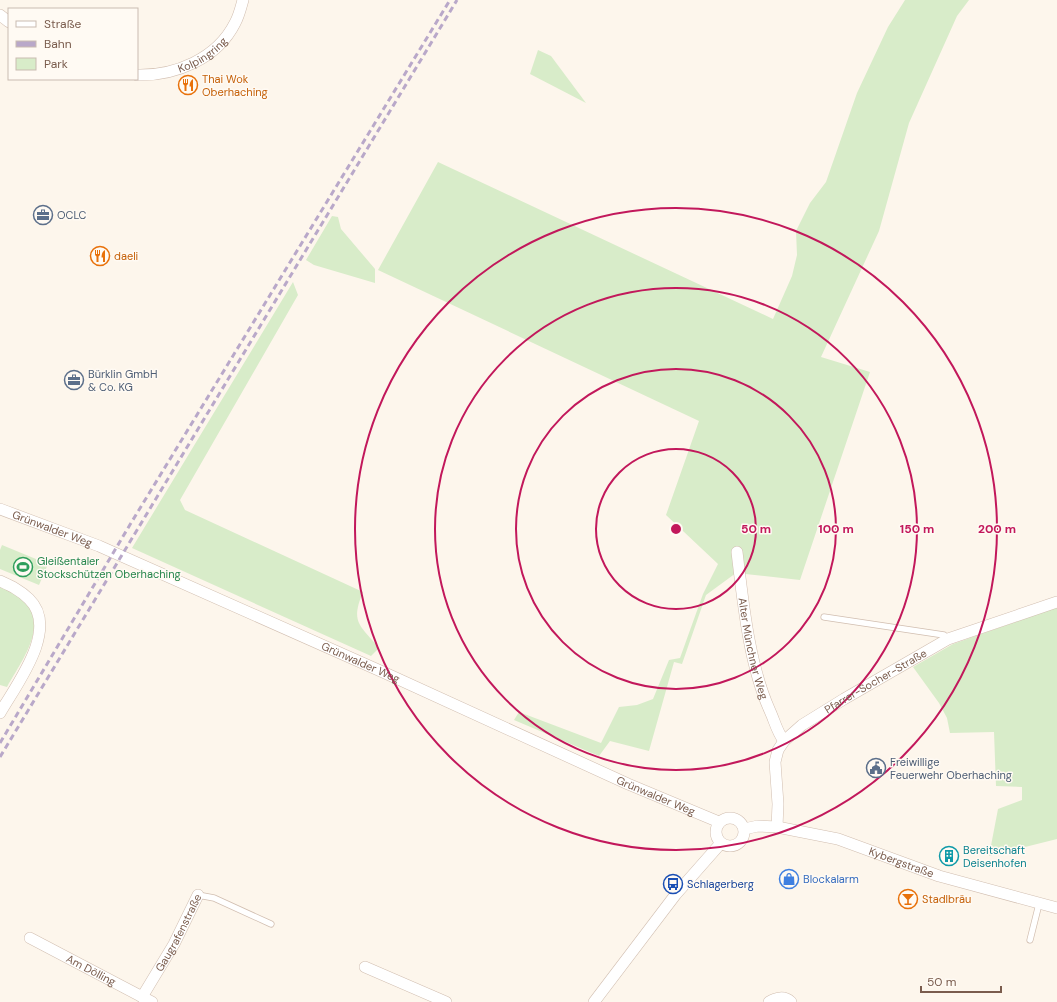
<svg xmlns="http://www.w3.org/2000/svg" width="1057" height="1002" font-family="'DM Sans',sans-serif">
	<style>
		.green { fill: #d8ecc9 }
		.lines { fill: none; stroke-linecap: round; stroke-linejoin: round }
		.lane-casing { stroke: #d1beb0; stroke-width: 7 }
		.street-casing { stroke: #d1beb0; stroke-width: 12 }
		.lane { stroke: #fff; stroke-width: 5.5 }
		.street { stroke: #fff; stroke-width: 11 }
		.rail { stroke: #b9a8c9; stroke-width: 3; stroke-dasharray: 6 4; stroke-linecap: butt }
		.ring { fill: none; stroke: #c2185b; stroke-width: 2 }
		.labels { text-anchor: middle; stroke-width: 3; stroke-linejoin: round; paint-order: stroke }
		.street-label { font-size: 11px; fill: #7a5c4d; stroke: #fffaf3 }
		.food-label { font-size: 11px; fill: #c56008; stroke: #fffaf3; text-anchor: start }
		.service-label { font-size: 11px; fill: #4e5e75; stroke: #fffaf3; text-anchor: start }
		.leisure-label { font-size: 11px; fill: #27864d; stroke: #fffaf3; text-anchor: start }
		.culture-label { font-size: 11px; fill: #0d838f; stroke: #fffaf3; text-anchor: start }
		.shop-label { font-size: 11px; fill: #366cbe; stroke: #fffaf3; text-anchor: start }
		.transit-label { font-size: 11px; fill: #164399; stroke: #fffaf3; text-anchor: start }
		.centre { fill: #c2185b; stroke: #fffaf3; stroke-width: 2 }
		.ring-label { font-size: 12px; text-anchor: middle; font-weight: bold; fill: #c2185b; stroke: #fffaf3; stroke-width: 3; stroke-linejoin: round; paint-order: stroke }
	</style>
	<rect width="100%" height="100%" fill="#fdf6ec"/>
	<g class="green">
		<polygon points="905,0 969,0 957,16 909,123 879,231 821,357 870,372 800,580 736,573 706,595 682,664 674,662 649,751 610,741 599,756 514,720 519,712 601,743 619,707 637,705 653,699 669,660 680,658 703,594 718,564 666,515 699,421 378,270 438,162 773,319 792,276 797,255 796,231 810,203 826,182 857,93 888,27"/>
		<polygon points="538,50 551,56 586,103 530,74"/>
		<polygon points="332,216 338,217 341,229 375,269 375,283 314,265 306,260"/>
		<path d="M293 282 298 295 180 500 185 510 363 592C350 623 360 625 379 648L371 656 132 548Z"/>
		<polygon points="2,545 48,564 39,585 0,569 0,550"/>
		<path d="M0 586C58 610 30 648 7 687L0 685Z"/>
		<polygon points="1057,607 1057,839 989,856 998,809 1022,800 1022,787 996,786 994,732 950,733 947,718 939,703 913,667 953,644"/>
	</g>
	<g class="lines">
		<defs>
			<g id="lane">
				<polyline points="824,617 944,635 948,639"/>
				<polyline points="198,895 214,898 271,924"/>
				<polyline points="1030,940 1039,904"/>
			</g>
			<g id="street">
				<polyline points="0,15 9,22"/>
				<path id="s1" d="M137 75C175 76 217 59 235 23 239 16 241 7 243 0"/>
				<path id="s2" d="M0 509 99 546 385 673 628 784 719 822"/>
				<path id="s3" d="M737 552C743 602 749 665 770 711 775 722 777 732 784 741"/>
				<path d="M0 581C11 586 20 590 29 599 60 629 16 685 0 713"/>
				<circle cx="730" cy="832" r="14"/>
				<path id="s4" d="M777 827 778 804 775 762 778 750 784 741 802 725 844 699 948 639 1057 602"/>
				<path id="s5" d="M744 829 758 826 777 827 838 839 939 876 1057 908"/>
				<path id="s6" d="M30 938 152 1002"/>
				<polyline points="365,967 446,1002"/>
				<path id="s7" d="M142 997 174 944 198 895"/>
				<polyline points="594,1002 676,894 721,843"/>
				<path d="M769 1002C776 997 785 996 791 1002"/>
			</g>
		</defs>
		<use href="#lane" class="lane-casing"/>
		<use href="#street" class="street-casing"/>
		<use href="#lane" class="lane"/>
		<use href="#street" class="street"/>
		<g class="rail">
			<polyline points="0,743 131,523 450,0"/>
			<polyline points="0,757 457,0"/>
		</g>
	</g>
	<g class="ring">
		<circle cx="676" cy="529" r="80"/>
		<circle cx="676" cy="529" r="160"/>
		<circle cx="676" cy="529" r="241"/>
		<circle cx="676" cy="529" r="321"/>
	</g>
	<defs>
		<symbol id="restaurant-ring" viewBox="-11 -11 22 22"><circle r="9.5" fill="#fffaf3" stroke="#e8710a" stroke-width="1.5"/><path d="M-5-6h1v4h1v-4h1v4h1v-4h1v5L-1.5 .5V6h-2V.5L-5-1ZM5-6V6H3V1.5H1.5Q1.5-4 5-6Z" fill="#e8710a"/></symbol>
		<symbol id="office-ring" viewBox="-11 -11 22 22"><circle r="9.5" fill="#fffaf3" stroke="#5c6f8a" stroke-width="1.5"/><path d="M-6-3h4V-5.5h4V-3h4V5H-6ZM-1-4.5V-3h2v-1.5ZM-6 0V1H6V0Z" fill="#5c6f8a"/></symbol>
		<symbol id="stadium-ring" viewBox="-11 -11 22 22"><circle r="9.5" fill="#fffaf3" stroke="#2e9e5b" stroke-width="1.5"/><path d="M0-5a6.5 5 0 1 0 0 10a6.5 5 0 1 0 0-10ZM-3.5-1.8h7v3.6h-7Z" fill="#2e9e5b"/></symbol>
		<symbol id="civic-ring" viewBox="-11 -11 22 22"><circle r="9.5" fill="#fffaf3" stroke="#5c6f8a" stroke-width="1.5"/><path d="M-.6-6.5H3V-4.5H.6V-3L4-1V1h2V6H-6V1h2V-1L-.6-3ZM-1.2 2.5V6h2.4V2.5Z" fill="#5c6f8a"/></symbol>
		<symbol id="building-ring" viewBox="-11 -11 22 22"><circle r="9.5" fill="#fffaf3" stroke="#0f9aa8" stroke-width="1.5"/><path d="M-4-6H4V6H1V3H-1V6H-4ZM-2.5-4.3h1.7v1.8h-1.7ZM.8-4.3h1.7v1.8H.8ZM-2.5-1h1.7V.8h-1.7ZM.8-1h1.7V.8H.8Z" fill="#0f9aa8"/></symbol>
		<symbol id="shop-ring" viewBox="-11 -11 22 22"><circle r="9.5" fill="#fffaf3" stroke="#3f7fe0" stroke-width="1.5"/><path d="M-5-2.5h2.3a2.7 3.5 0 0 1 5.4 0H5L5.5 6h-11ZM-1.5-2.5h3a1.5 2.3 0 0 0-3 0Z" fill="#3f7fe0"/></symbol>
		<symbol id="bus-ring" viewBox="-11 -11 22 22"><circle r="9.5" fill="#fffaf3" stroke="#1a4fb4" stroke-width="1.5"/><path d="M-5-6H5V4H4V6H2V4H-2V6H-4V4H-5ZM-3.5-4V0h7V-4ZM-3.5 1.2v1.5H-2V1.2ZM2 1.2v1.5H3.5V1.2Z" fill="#1a4fb4"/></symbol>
		<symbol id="bar-ring" viewBox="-11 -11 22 22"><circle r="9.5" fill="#fffaf3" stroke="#e8710a" stroke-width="1.5"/><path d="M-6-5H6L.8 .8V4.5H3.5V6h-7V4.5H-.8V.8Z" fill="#e8710a"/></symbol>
	</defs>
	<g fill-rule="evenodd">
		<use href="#restaurant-ring" x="177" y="74" width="22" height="22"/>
		<use href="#office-ring" x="32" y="204" width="22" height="22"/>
		<use href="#restaurant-ring" x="89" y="245" width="22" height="22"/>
		<use href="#office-ring" x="63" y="369" width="22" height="22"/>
		<use href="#stadium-ring" x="12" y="556" width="22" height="22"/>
		<use href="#civic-ring" x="865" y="757" width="22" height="22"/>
		<use href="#building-ring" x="938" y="845" width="22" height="22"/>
		<use href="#shop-ring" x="778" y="868" width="22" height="22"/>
		<use href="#bus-ring" x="662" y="873" width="22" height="22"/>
		<use href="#bar-ring" x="897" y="888" width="22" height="22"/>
	</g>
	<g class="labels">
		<g class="street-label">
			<text dy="4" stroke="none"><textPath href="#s1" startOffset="70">Kolpingring</textPath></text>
			<text dy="4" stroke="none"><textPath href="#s2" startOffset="56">Grünwalder Weg</textPath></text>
			<text dy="4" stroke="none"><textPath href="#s3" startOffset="98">Alter Münchner Weg</textPath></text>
			<text dy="4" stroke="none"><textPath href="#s2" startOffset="392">Grünwalder Weg</textPath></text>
			<text dy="4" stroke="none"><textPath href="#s4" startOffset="198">Pfarrer-Socher-Straße</textPath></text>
			<text dy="4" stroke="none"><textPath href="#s2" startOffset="716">Grünwalder Weg</textPath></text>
			<text dy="4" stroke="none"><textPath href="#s5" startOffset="163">Kybergstraße</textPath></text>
			<text dy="4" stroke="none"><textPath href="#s7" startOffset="74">Gaugrafenstraße</textPath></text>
			<text dy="4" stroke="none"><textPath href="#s6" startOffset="69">Am Dölling</textPath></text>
		</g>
		<g class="food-label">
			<text x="202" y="83">Thai Wok<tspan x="202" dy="13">Oberhaching</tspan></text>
			<text x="114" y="260">daeli</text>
			<text x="922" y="903">Stadlbräu</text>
		</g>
		<g class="service-label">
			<text x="57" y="219">OCLC</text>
			<text x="88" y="378">Bürklin GmbH<tspan x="88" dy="13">&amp; Co. KG</tspan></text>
			<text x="890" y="766">Freiwillige<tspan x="890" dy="13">Feuerwehr Oberhaching</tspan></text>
		</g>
		<g class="leisure-label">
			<text x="37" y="565">Gleißentaler<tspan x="37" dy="13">Stockschützen Oberhaching</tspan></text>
		</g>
		<g class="culture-label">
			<text x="963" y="854">Bereitschaft<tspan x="963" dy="13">Deisenhofen</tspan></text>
		</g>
		<g class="shop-label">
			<text x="803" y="883">Blockalarm</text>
		</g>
		<g class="transit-label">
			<text x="687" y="888">Schlagerberg</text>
		</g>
	</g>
	<circle cx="676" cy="529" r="6" class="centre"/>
	<g class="ring-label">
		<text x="756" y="533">50 m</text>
		<text x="836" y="533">100 m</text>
		<text x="917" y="533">150 m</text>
		<text x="997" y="533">200 m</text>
	</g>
	<rect x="8" y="8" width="130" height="72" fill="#fffaf3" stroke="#cabbb1"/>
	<rect x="16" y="21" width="20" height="6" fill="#ffffff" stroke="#cabbb1"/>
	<text x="44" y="28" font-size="12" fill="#7a5c4d">Straße</text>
	<rect x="16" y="41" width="20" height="6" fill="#b9a8c9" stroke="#cabbb1"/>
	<text x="44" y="48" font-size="12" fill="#7a5c4d">Bahn</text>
	<rect x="16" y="58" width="20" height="12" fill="#d8ecc9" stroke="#cabbb1"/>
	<text x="44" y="68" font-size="12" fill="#7a5c4d">Park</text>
	<path d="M921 986v6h80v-6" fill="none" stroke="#7a5c4d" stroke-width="2"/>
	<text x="927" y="986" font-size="12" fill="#7a5c4d" stroke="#fffaf3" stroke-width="3" paint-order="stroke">50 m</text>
</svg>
